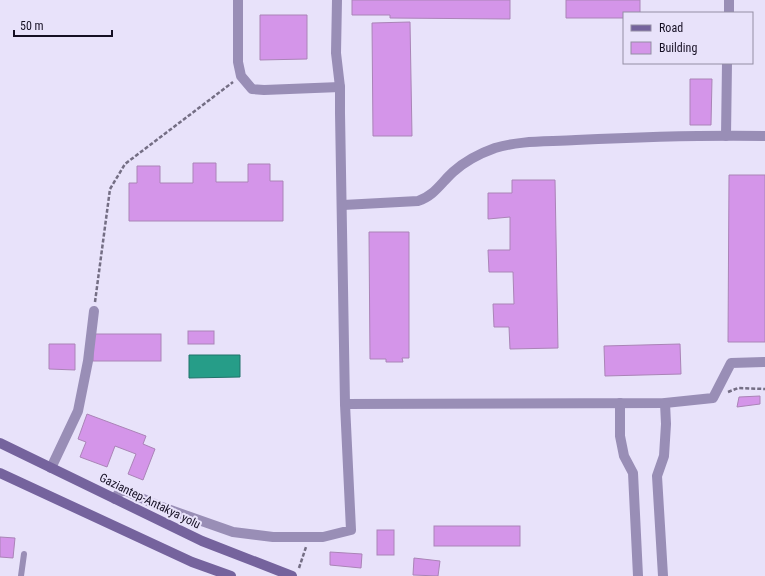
<svg xmlns="http://www.w3.org/2000/svg" width="765" height="576" font-family="'Roboto Condensed',sans-serif">
	<style>
		.water { fill: #269d88; stroke: #21726a }
		.building { fill: #d495e9; stroke: #aa84b7 }
		.lines { fill: none; stroke-linecap: round; stroke-linejoin: round }
		.path { stroke: #746e84; stroke-width: 2.5; stroke-dasharray: 4 2; stroke-linecap: butt }
		.service { stroke: #998eb6; stroke-width: 6 }
		.minor { stroke: #998eb6; stroke-width: 10 }
		.secondary { stroke: #75639d; stroke-width: 10 }
		.labels { text-anchor: middle; stroke-width: 4; stroke-linejoin: round; paint-order: stroke }
		.street-label { font-size: 12px; fill: #150f23; stroke: #e8e2fa }
	</style>
	<rect width="100%" height="100%" fill="#e8e2fa"/>
	<polygon class="water" points="189,355 240,355 240,377 189,378"/>
	<g class="building">
		<polygon points="352,0 510,0 510,19 390,18 390,15 352,15"/>
		<polygon points="566,0 640,0 640,13 624,13 624,18 566,18"/>
		<polygon points="260,15 307,15 307,59 260,60"/>
		<polygon points="410,22 412,136 373,136 372,23"/>
		<polygon points="690,79 712,79 711,125 690,125"/>
		<polygon points="193,163 216,163 216,182 248,182 248,164 270,164 270,181 283,181 283,221 129,221 129,183 137,183 137,166 160,166 160,183 193,183"/>
		<polygon points="729,175 765,175 765,342 728,342"/>
		<polygon points="512,180 555,180 558,348 510,349 509,327 494,327 493,304 514,304 513,272 489,272 488,250 510,250 510,217 488,219 488,193 512,193"/>
		<polygon points="369,232 409,232 409,358 402,358 403,362 386,362 386,359 370,359"/>
		<rect x="188" y="331" width="26" height="13"/>
		<rect x="93" y="334" width="68" height="27"/>
		<polygon points="49,344 75,344 75,370 49,369"/>
		<polygon points="680,344 681,374 605,376 604,346"/>
		<polygon points="760,396 760,404 737,407 739,397"/>
		<polygon points="87,414 146,436 143,444 155,449 143,480 128,474 136,454 115,446 107,467 80,457 86,442 78,439"/>
		<rect x="434" y="526" width="86" height="20"/>
		<rect x="377" y="530" width="17" height="25"/>
		<polygon points="0,537 15,538 13,558 0,557"/>
		<polygon points="330,552 362,554 361,568 330,565"/>
		<polygon points="414,558 440,561 438,576 413,575"/>
	</g>
	<g class="lines">
		<g class="path">
			<polyline points="95,302 110,189 125,164 233,82"/>
			<polyline points="728,392 738,388 765,389"/>
			<polyline points="299,568 306,547"/>
		</g>
		<polyline class="service" points="21,576 24,554"/>
		<g class="minor">
			<polyline points="238,0 238,62 241,76 252,89 264,90 340,87"/>
			<polyline points="729,13 729,0"/>
			<polyline points="726,136 727,63"/>
			<path d="M343 205 418 201C434 196 441 183 453 172 464 162 481 153 495 148 521 140 550 142 576 140 639 137 702 135 765 136"/>
			<polyline points="620,403 620,436 624,456 633,473 638,576"/>
			<polyline points="345,404 665,403 713,398 731,363 765,362"/>
			<polyline points="51,468 78,411 88,361 94,311"/>
			<polyline points="115,499 120,491 126,491 159,506 233,532 273,537 323,537 351,530 345,404 340,113 340,87 336,53 337,0"/>
			<polyline points="663,576 657,476 664,456 666,424 665,403"/>
		</g>
		<g class="secondary">
			<polyline points="0,443 202,541 292,576"/>
			<polyline points="0,473 192,562 231,576"/>
		</g>
	</g>
	<g class="labels">
		<g class="street-label">
			<text transform="translate(150 501) rotate(26)" y="4">Gaziantep-Antakya yolu</text>
		</g>
	</g>
	<rect x="623" y="12" width="130" height="52" fill="#e8e2fa" stroke="#948ea4"/>
	<rect x="631" y="25" width="20" height="6" fill="#75639d" stroke="#948ea4"/>
	<text x="659" y="32" font-size="12" fill="#150f23">Road</text>
	<rect x="631" y="42" width="20" height="12" fill="#d495e9" stroke="#948ea4"/>
	<text x="659" y="52" font-size="12" fill="#150f23">Building</text>
	<path d="M14 30v6h98v-6" fill="none" stroke="#150f23" stroke-width="2"/>
	<text x="20" y="30" font-size="12" fill="#150f23" stroke="#e8e2fa" stroke-width="3" paint-order="stroke">50 m</text>
</svg>
